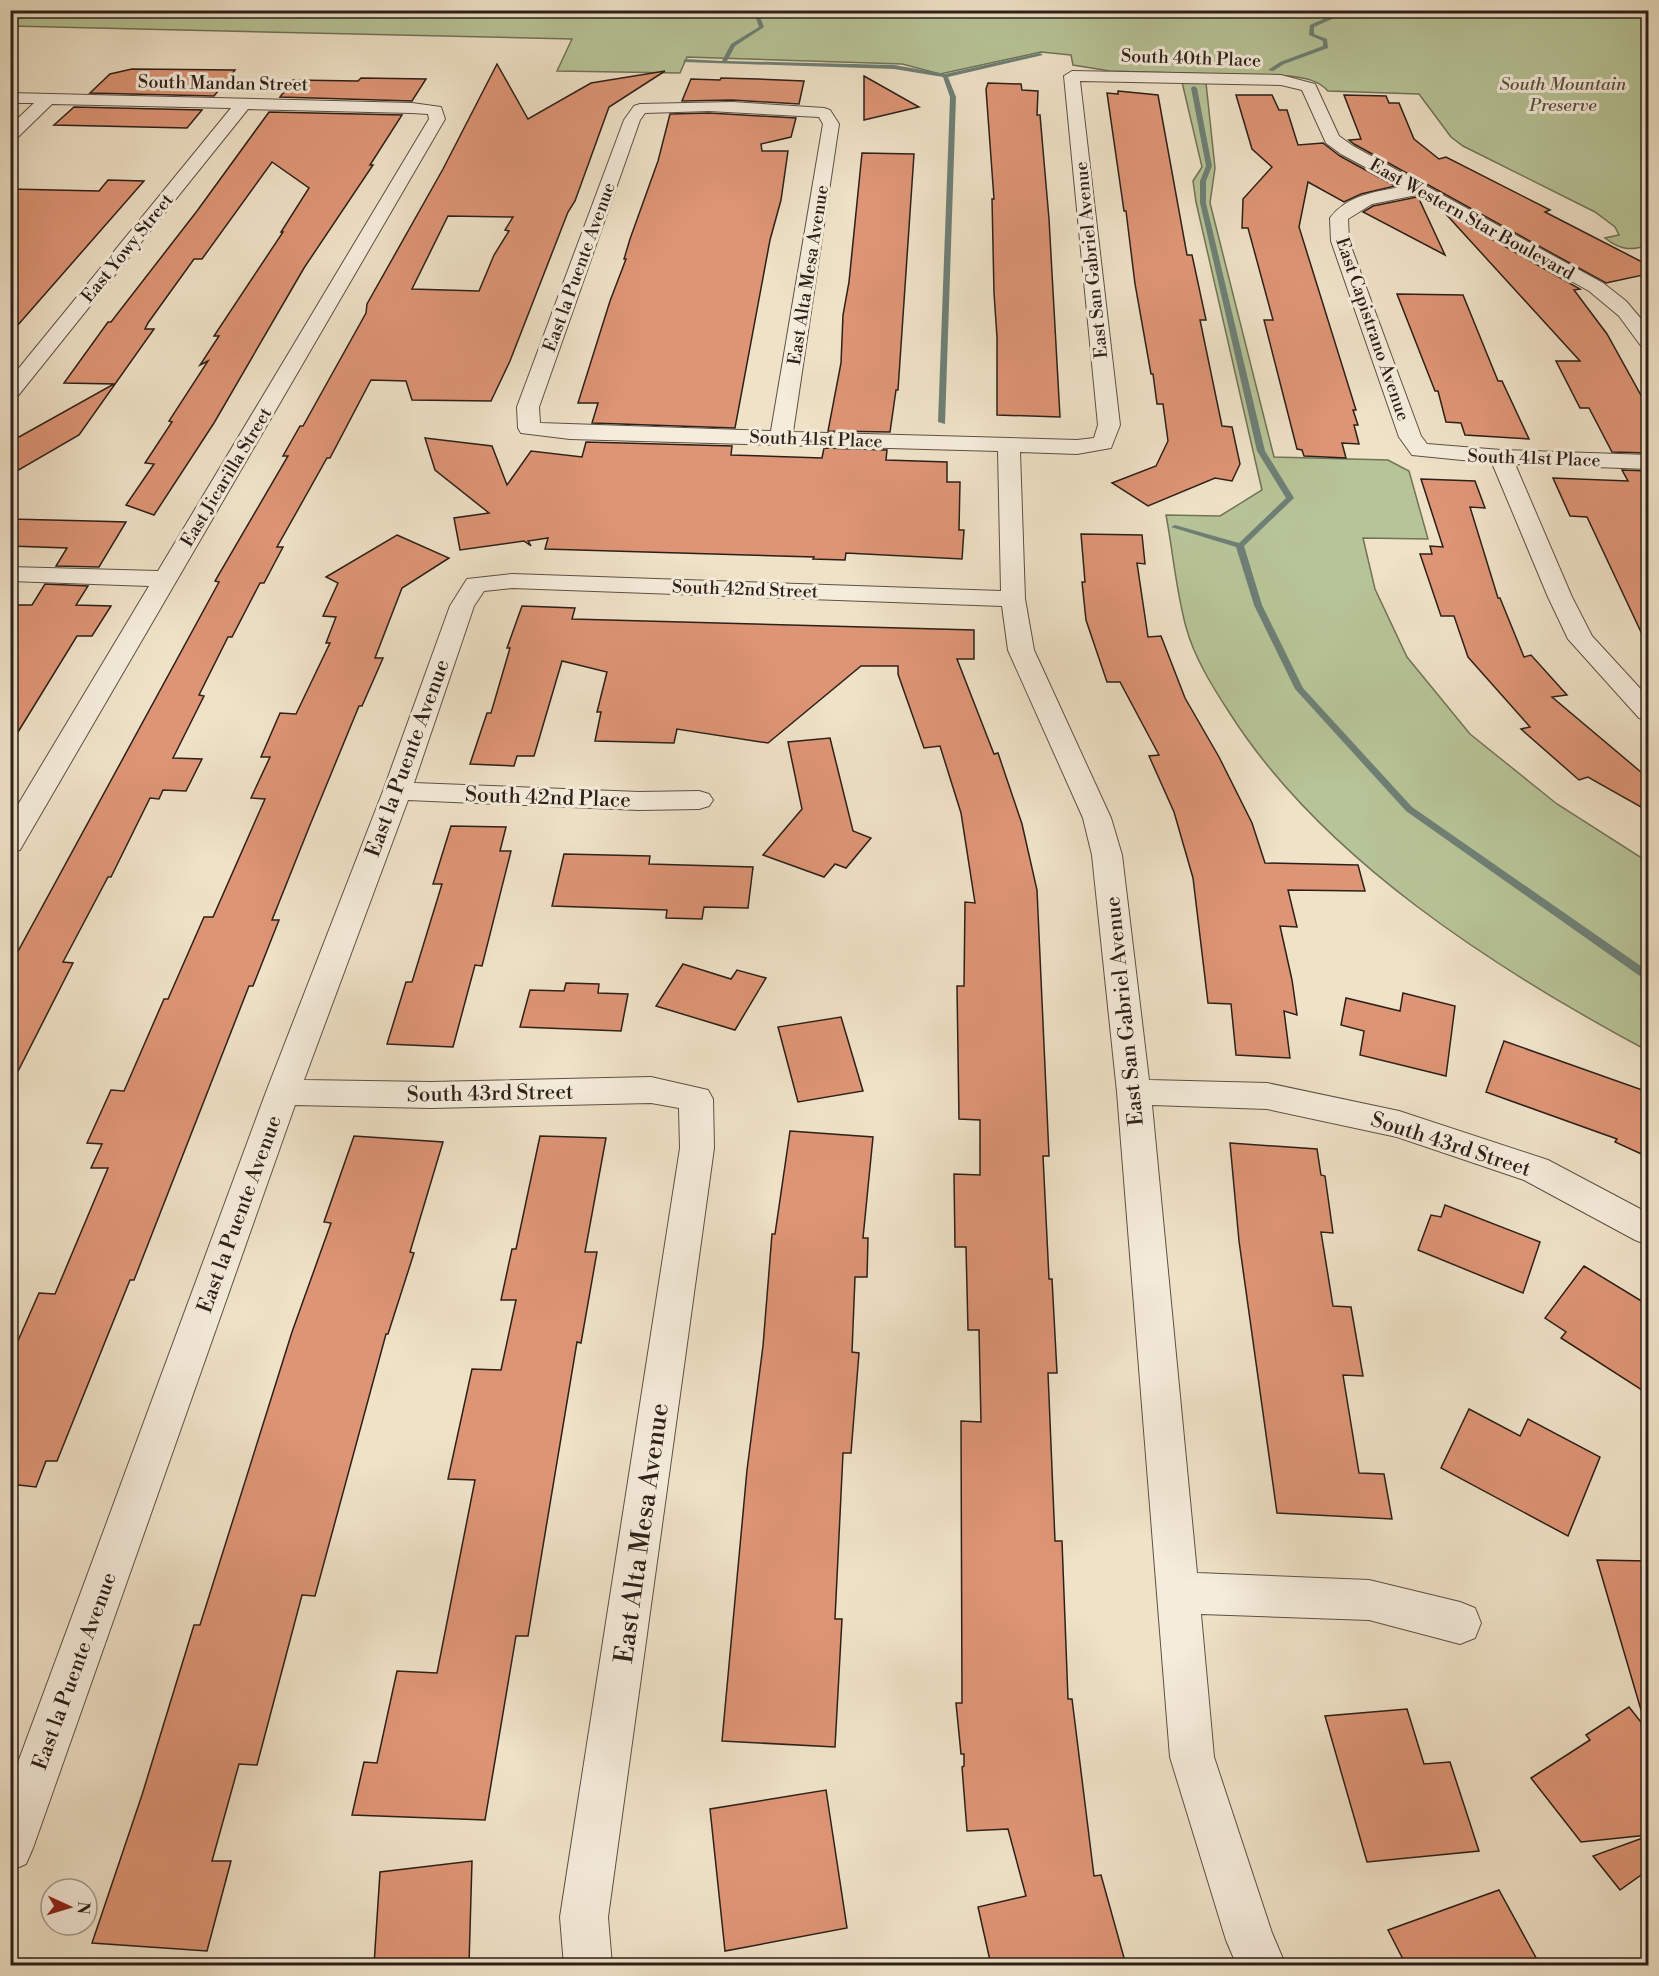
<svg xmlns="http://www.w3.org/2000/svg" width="1659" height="1976" font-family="'Libre Bodoni',serif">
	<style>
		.green { fill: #b7c497; stroke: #727259; stroke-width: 1.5 }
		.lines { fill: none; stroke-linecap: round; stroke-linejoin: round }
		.stream { fill: #6e7f76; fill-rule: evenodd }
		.building { fill: #de9575; stroke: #2d201b; stroke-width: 1.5; fill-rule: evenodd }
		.minor-casing { stroke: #5e5046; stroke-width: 2 }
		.minor { fill: #f5ecdb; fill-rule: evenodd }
		.labels { text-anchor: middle; stroke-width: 6; stroke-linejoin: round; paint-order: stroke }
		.far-street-label { font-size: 18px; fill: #2d201b; stroke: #f5ecdb }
		.far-park-label { font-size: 18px; font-style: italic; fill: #565140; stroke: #f5ecdb }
		.street-label { font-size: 21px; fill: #2d201b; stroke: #f5ecdb }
		.near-street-label { font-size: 26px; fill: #2d201b; stroke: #f5ecdb }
	</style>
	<rect width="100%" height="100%" fill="#efe2c7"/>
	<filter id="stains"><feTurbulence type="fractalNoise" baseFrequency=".00333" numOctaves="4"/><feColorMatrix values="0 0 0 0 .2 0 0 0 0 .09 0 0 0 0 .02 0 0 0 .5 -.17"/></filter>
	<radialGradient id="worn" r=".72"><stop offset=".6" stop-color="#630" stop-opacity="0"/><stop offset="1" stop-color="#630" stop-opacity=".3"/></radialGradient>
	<g class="green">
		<path d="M11 10 1648 11V245C1631 251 1620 250 1605 238L1619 235 1615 227 1595 212 1463 146 1451 137 1419 94 1328 91C1318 80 1305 78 1290 76L1110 71 1073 65 1071 55 1041 52 940 74 902 64 687 57 680 73 557 71 572 39 11 26Z"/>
		<path d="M1182 82 1206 83 1215 168 1210 203 1274 457 1388 460 1409 471 1428 539 1363 538 1375 589 1407 657 1470 734 1557 804 1648 862V1051C1497 970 1322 859 1229 712 1212 686 1194 657 1186 627 1176 591 1173 552 1166 515L1220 516 1262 490 1196 202 1193 181 1202 167Z"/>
	</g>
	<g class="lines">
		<g class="stream">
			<polygon points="749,10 754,10 760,17 764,27 735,46 727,61 894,65 945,74 1040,53 1043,55 948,77 956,97 945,424 938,422 950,97 943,77 894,69 683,62 685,59 722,61 731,44 759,27 756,18"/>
			<polygon points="1357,10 1367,10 1332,19 1314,27 1314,34 1327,39 1328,48 1284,64 1273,71 1268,70 1280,62 1323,46 1323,41 1309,35 1310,25 1328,17"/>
			<polygon points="1194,86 1197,88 1212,166 1206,181 1206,203 1265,451 1294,498 1244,546 1262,605 1303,688 1412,807 1648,971 1648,980 1644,979 1406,811 1295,689 1254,605 1236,547 1171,527 1175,525 1239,543 1286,498 1257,451 1200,203 1200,181 1206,166 1191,88"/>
		</g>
	</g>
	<g class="building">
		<path d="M497 64 528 119 591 83 665 71 609 107 575 201 568 212 510 361 491 401 412 400 406 381 371 380 330 458H327L277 547H283L264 583H260L232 637H228L199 695 204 696 173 758 202 759 186 791 163 790 159 799 150 798 111 877H108L63 962 73 963 10 1087V966L219 582 215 581 288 456H283L300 426H303L366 313 367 304 443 169ZM448 216 513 217 505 230 509 231 494 255 479 291 412 289Z"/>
		<polygon points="132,69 235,70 214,96 90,93 110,74"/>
		<polygon points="864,76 919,107 864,120"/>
		<polygon points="361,78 426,79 412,101 280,97 293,80 358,81"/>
		<polygon points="721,78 758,79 804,81 799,104 732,100 682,101 691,79 720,80"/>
		<polygon points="988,83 1021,84 1022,90 1038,91 1037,115 1040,115 1049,219 1060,417 997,415 997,337 994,293 992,199 994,199 986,89"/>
		<polygon points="1118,91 1158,95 1187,255 1192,255 1206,320 1200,320 1222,426 1232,427 1240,464 1232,481 1215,478 1148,506 1112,483 1156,466 1168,441 1163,404 1157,404 1153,374 1151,374 1135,284 1126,211 1124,211 1107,93 1118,94"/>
		<polygon points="1236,95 1272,95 1279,110 1287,110 1298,145 1323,143 1340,156 1395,186 1361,194 1344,202 1308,182 1299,227 1356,410 1353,410 1358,425 1354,425 1359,444 1342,443 1346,458 1304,456 1302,450 1297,449 1264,320 1273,320 1248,228 1242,228 1243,199 1272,167 1252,149"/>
		<polygon points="1344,95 1386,96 1389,103 1399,103 1414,139 1439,159 1446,157 1550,210 1545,212 1648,265 1648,274 1606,283 1354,144 1349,140 1361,139"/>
		<polygon points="74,107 202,110 187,128 54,125"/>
		<polygon points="269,112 402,115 370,165 373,165 304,268 214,423 154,515 126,505 154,464 145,463 172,422 169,421 208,361 200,365 219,336 214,336 283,232 281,232 309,188 272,162 202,259 194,259 148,323 145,329 154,329 79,435 10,475 10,442 114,384 64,383 108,322 111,322 197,211"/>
		<polygon points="709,113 796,118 791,137 761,144 762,151 788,151 781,200 770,240 735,428 592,423 598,403 578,403 610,301 626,259 624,259 630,239 658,161 670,114"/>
		<polygon points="862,153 914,154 898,390 896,390 890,432 828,431 841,363 843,315 849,282"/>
		<polygon points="108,180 144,181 10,334 10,189 99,191"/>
		<polygon points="1417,197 1419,199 1445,255 1363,212 1373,206"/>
		<polygon points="1444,212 1580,289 1574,290 1607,334 1648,408 1648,453 1612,452 1589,408 1580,408 1556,361 1580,361"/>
		<polygon points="1397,294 1463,295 1498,381 1502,381 1529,439 1465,435 1461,423 1446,422 1438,391 1435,391"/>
		<polygon points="425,438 492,446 507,485 531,451 582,457 586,442 732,446 731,455 822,458 824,448 887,450 886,460 947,462 947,482 960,482 959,530 964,530 962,559 846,553 845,560 813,559 814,557 545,549 548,538 528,541 531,546 524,541 460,550 454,518 489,513 435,470"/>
		<polygon points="1622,470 1648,471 1648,647 1587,517 1570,516 1553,478 1628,481"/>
		<polygon points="1421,479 1475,481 1485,508 1470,507 1498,598 1500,598 1524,657 1531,655 1567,695 1552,697 1648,778 1648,811 1588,777 1579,780 1521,729 1530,727 1468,657 1454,616 1441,616 1420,554 1432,554 1430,546 1443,547"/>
		<polygon points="10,519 91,521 126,522 99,567 56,566 67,548 10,546"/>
		<polygon points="1081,534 1142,535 1145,564 1137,563 1148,637 1161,636 1185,698 1219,757 1252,823 1265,863 1358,865 1365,891 1288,890 1297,927 1280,926 1292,980 1297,1015 1284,1011 1290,1058 1236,1055 1231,1004 1208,1003 1193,878 1174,812 1149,756 1159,755 1120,682 1107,682 1086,620 1082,582 1085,582"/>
		<polygon points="397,535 449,558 402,588 375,658 383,658 362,706 359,706 310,825 272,920 279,920 253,986 249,986 134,1280 130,1280 57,1461 46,1461 36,1487 10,1484 10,1359 39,1293 55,1294 108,1168 91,1168 102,1144 87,1143 111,1090 124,1091 164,999 168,999 204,917 213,917 265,799 251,798 270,757 261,757 280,713 296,714 330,643 326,643 336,617 323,616 338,583 326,577"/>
		<polygon points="45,584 88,586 76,605 111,606 92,636 77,636 10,745 10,605 32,605"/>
		<polygon points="522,606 575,608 572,619 974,630 974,659 957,659 994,754 998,753 1022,824 1037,890 1049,1156 1043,1156 1049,1279 1052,1279 1057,1373 1048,1373 1055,1541 1062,1541 1068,1699 1072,1699 1094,1876 1101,1875 1126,1965 991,1965 978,1907 1026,1896 1008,1829 967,1831 962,1767 964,1766 964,1754 961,1754 956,1703 962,1703 961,1421 981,1422 979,1330 968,1330 966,1247 955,1247 954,1174 980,1175 980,1120 959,1119 957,986 964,986 965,902 975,903 961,813 940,746 924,748 898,674 898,666 861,666 768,743 677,729 674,743 595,741 601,712 597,712 607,672 562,661 534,756 517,756 514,766 470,764 487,713 491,713 510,648 507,648"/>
		<polygon points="830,738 853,831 871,838 846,868 835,864 824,877 763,855 802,809 788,742"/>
		<polygon points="451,826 506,827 500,851 511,851 482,966 475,965 453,1047 387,1044 406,982 412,982 442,884 433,884"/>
		<polygon points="564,854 650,856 649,864 753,867 748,908 704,907 702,919 666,918 667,910 552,906"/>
		<polygon points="683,964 731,979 737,970 766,978 735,1030 656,1006"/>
		<polygon points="566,983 599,984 598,993 628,994 621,1031 520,1027 530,990 564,991"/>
		<polygon points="1403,993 1455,1006 1446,1076 1360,1055 1364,1031 1341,1025 1346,998 1400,1011"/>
		<polygon points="841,1017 863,1091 798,1102 778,1027"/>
		<polygon points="1504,1041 1648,1092 1648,1157 1615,1142 1617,1139 1486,1092"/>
		<polygon points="790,1131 873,1137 863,1238 868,1238 867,1277 855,1277 852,1352 859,1353 851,1453 843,1453 835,1619 842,1619 835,1747 722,1741 747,1470 763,1346 772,1234 775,1234"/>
		<polygon points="354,1136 443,1142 410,1252 414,1253 388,1334 386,1334 315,1596 302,1595 257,1765 239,1764 212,1861 231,1861 207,1951 92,1943 142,1795 194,1625 200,1625 292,1332 331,1223 324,1222"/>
		<polygon points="540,1136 606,1138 585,1252 597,1252 581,1343 577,1342 528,1636 516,1636 485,1820 352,1815 364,1762 377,1763 397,1671 437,1673 475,1480 448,1479 472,1369 501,1370 516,1300 501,1300 512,1249 516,1249"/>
		<polygon points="1230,1143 1317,1149 1321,1175 1325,1176 1333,1233 1321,1232 1333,1306 1351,1307 1363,1376 1343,1375 1359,1473 1384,1474 1392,1519 1277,1513 1239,1241"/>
		<polygon points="1445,1205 1540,1242 1523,1293 1418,1250 1431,1215 1441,1217"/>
		<polygon points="1584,1266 1648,1305 1648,1394 1561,1338 1566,1332 1545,1318"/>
		<polygon points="1469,1409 1520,1436 1528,1419 1600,1457 1568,1536 1441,1468"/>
		<polygon points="1597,1560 1648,1561 1648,1709 1641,1710"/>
		<polygon points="1629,1707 1648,1731 1648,1835 1581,1842 1531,1778 1590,1740 1586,1735"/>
		<polygon points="1407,1709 1424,1764 1450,1762 1479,1851 1367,1862 1325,1716"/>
		<polygon points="826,1790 847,1928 725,1951 710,1809"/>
		<polygon points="1648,1836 1648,1870 1620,1890 1593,1856"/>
		<polygon points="472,1861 469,1965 374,1965 380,1872"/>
		<polygon points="1499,1890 1540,1965 1406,1965 1388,1930"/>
	</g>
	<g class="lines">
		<defs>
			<g id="minor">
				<path d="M1072 71 1281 75 1315 84 1339 136 1353 146 1603 283 1626 301 1648 327V348L1641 346 1619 316 1589 291 1417 195 1372 204 1348 219 1349 241 1421 436 1427 444 1501 450 1648 455V469L1515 464 1572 597 1592 636 1648 697V720L1639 718 1568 639 1548 597 1492 463 1412 455 1399 437 1331 241 1330 218C1346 196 1376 191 1402 187L1341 154 1326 143 1302 90 1281 85 1080 81 1120 425 1111 448 1077 454 1020 452 1025 599 1034 650 1111 818 1122 855 1149 1080 1267 1083 1399 1111 1548 1160 1648 1213V1245L1635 1240 1524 1180 1397 1137 1267 1109 1152 1105 1197 1573 1369 1580 1460 1602 1475 1608 1481 1623 1475 1638 1460 1644 1369 1620 1201 1614 1214 1757 1272 1933 1286 1966H1237L1226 1940 1170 1757 1117 1092 1092 855 1083 818 1008 650 1002 606 512 588 484 591 474 606 414 783 639 792 699 791 709 794 713 800 709 806 699 809 639 810 408 800 304 1080 431 1082 651 1077 708 1090 713 1099 714 1148 608 1917 612 1966H564L560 1917 680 1148 679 1108 651 1103 431 1108 295 1105 33 1848 26 1864 10 1871V1784L266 1092 383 791 450 606 467 579 512 574 1001 591 998 451 570 439 521 433 518 428 517 407 624 120 634 106 640 104 732 102 824 108 830 110 839 124 793 432 1077 440 1094 438 1098 425 1064 76ZM709 111 819 117 823 124 771 431 540 423 539 407 640 120 645 113Z"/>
				<polygon points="10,93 412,103 441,107 445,119 24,843 20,850 10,852 10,818 149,586 10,581 10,567 158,571 429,119 428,114 412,113 248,109 17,397 10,399 10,379 231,108 52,104 16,139 10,140 10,126 34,103 10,103"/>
			</g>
		</defs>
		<use href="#minor" class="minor-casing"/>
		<use href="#minor" class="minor"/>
	</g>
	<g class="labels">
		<g class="far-street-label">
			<text transform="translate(1191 58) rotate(2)" y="6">South 40th Place</text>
			<text transform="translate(223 83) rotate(1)" y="6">South Mandan Street</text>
			<text transform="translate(1472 219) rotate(29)" y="6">East Western Star Boulevard</text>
			<text transform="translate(127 248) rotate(-51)" y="6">East Yowy Street</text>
			<text transform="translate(1091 260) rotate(-96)" y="6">East San Gabriel Avenue</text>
			<text transform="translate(579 267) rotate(-70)" y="6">East la Puente Avenue</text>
			<text transform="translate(808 275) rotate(-81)" y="6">East Alta Mesa Avenue</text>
			<text transform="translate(1373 329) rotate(71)" y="6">East Capistrano Avenue</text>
			<text transform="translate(816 439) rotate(2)" y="6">South 41st Place</text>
			<text transform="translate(1534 458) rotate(2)" y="6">South 41st Place</text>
			<text transform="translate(226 477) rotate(-59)" y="6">East Jicarilla Street</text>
			<text transform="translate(745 589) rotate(2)" y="6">South 42nd Street</text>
		</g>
		<g class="far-park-label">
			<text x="1563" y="90">South Mountain<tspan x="1563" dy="21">Preserve</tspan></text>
		</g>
		<g class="street-label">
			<text transform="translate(407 758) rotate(-70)" y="7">East la Puente Avenue</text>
			<text transform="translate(548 797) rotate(2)" y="7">South 42nd Place</text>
			<text transform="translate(1124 1011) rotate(-96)" y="7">East San Gabriel Avenue</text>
			<text transform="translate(490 1093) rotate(-1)" y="7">South 43rd Street</text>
			<text transform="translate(1451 1144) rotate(18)" y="7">South 43rd Street</text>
			<text transform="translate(239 1214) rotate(-70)" y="7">East la Puente Avenue</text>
			<text transform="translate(74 1671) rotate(-70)" y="7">East la Puente Avenue</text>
		</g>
		<g class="near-street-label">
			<text transform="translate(641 1533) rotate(-82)" y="9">East Alta Mesa Avenue</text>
		</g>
	</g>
	<rect width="1659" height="1976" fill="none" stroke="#efe2c7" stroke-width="36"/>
	<rect x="12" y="12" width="1635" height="1952" fill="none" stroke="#2d201b" stroke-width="3"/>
	<rect x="18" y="18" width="1623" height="1940" fill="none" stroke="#2d201b" stroke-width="1.5"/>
	<g transform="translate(69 1907) rotate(94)"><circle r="28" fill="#f5ecdb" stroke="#a59a8e" stroke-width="1.5"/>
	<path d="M0-4.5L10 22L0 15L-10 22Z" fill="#8f2418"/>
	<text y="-9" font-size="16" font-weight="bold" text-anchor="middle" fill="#2d201b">N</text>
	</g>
	<rect width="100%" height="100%" filter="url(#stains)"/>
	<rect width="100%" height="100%" fill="url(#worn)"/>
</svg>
